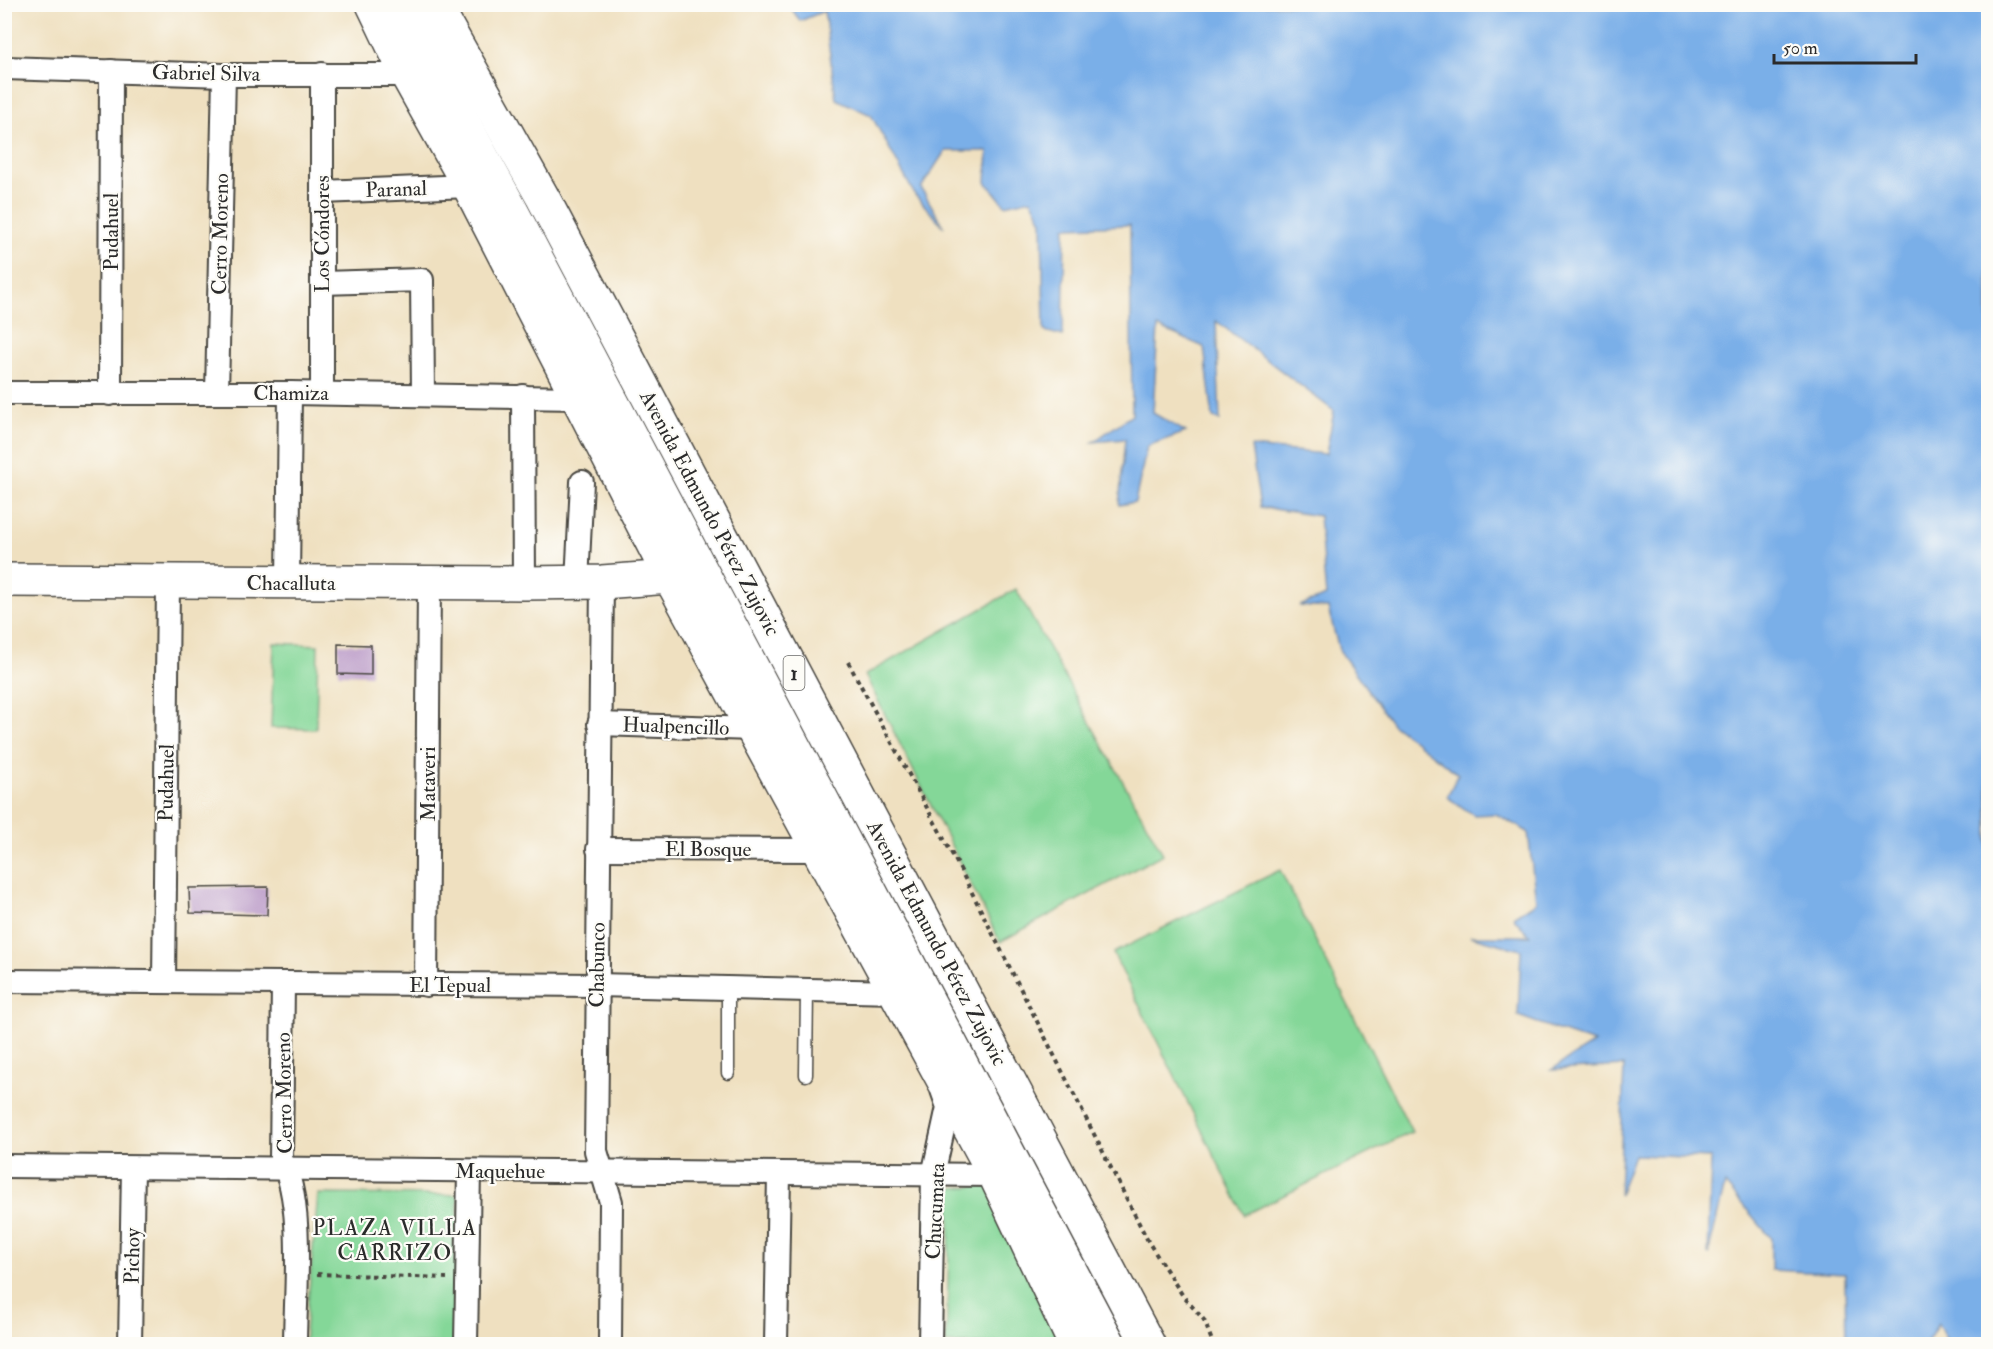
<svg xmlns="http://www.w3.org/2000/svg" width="1993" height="1349" font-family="'IM FELL Double Pica',serif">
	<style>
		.green { fill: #84d798; stroke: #588162; stroke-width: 1.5 }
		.water { fill: #7aafe8; stroke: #526d8a; stroke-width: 1.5 }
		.building { fill: #b999c7 }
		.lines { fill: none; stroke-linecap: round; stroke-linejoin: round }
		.lane-casing { stroke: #484641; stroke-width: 15 }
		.street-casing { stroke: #484641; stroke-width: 26 }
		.secondary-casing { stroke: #484641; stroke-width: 36 }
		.highway-casing { stroke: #484641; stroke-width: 36 }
		.path { stroke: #484641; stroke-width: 4; stroke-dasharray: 4.5 4.5; stroke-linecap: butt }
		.lane { stroke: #fff; stroke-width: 12 }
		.street { stroke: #fff; stroke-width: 22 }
		.secondary { stroke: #fff; stroke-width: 33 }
		.highway { stroke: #fff; stroke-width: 33 }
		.labels { text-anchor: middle; stroke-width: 4.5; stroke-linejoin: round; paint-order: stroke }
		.shield { fill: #fdfcf7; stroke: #6a6a68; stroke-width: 1.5 }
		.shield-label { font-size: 20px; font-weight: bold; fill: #2b2b2b }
		.street-label { font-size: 21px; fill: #2b2b2b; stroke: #fdfcf7 }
		.neighbourhood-label { font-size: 22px; letter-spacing: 1.5px; fill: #2b2b2b; stroke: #fdfcf7 }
	</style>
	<rect width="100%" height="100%" fill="#fdfcf7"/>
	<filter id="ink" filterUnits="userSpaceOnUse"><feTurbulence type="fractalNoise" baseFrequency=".0167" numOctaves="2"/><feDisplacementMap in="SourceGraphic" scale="12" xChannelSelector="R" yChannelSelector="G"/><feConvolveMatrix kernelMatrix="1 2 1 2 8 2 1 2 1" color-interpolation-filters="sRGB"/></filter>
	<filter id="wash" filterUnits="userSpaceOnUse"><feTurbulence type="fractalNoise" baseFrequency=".008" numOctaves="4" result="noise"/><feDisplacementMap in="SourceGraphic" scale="24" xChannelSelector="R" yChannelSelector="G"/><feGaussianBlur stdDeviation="1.35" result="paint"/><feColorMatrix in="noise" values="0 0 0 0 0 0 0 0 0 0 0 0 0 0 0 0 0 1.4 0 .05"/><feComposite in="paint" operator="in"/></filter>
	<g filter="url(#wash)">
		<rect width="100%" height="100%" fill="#efe0c0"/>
		<g class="green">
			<polygon points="1016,589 1163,854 1000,942 865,675"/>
			<polygon points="274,643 318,645 316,729 271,728"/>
			<polygon points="1280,870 1412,1132 1244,1215 1113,953"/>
			<polygon points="1028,1144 1136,1344 946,1344 951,1188 988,1185"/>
			<polygon points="318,1194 458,1195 457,1344 304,1344"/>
		</g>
		<polygon class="water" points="789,5 1988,5 1988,1344 1949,1344 1938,1324 1926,1344 1846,1344 1845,1274 1771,1270 1771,1238 1725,1184 1708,1255 1711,1158 1634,1155 1619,1195 1624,1066 1551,1070 1594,1043 1518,1016 1521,950 1470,936 1530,936 1513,917 1536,902 1528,832 1496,814 1474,815 1447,797 1458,774 1392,724 1339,650 1328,608 1299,606 1326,596 1319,516 1260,507 1251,447 1326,454 1334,411 1216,321 1220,420 1213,418 1204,347 1158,327 1153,413 1186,432 1147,446 1135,502 1119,505 1125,439 1093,442 1132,415 1130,225 1065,227 1063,336 1044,331 1042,221 1031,199 1005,205 986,182 988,151 945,151 921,188 944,227 915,195 871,115 836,99 824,11 800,21"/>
		<g id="blocks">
			<g class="building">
				<polygon points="338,644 371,645 371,675 338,674"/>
				<polygon points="268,887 267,915 190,913 189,888"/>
			</g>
		</g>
	</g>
	<g filter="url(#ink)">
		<use href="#blocks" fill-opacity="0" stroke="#484641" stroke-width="1.5"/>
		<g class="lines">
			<defs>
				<g id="lane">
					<polyline points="728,990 728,1073"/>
					<polyline points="806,1075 807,991"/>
				</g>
				<g id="street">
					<polyline points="4,68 224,75 407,75"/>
					<polyline points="322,192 469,186"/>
					<polyline points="322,283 422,280 423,394"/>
					<polyline points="4,393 290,393 577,398"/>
					<polyline points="217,393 224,75"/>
					<polyline points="322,393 322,74"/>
					<polyline points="110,394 111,71"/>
					<polyline points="523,396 524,583"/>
					<polyline points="577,582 582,482"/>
					<polyline points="602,582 596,1151 611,1202 610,1344"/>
					<polyline points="288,583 290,393"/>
					<polyline points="599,724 753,729"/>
					<polyline points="598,849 818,850"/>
					<polyline points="4,981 596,985 896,992"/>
					<polyline points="164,982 168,583"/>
					<path d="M283 984 281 1159C305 1200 295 1295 295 1344"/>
					<polyline points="426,985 429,583"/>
					<polyline points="4,1166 995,1175"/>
					<polyline points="130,1344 133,1168"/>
					<polyline points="466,1344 469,1171"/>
					<polyline points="776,1344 779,1174"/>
					<polyline points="930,1344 933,1175 948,1107 942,1090"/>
				</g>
				<g id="secondary">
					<polyline points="407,75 469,186 670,577 995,1175 1075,1344"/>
					<polyline points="4,580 524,583 602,582 670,577"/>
				</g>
				<g id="highway">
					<polyline points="373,4 407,75"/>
					<polyline points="399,4 509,206 1109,1344"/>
					<polyline points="434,4 543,198 1148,1344"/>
				</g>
			</defs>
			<use href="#lane" class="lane-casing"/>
			<use href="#street" class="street-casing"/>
			<use href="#secondary" class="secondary-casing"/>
			<use href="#highway" class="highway-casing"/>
			<g class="path">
				<polyline points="848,662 958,865 1149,1243 1183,1296 1204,1320 1212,1341 1210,1344"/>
				<polyline points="317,1274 447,1278"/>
			</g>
			<use href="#lane" class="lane"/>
			<use href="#street" class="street"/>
			<use href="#secondary" class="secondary"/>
			<use href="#highway" class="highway"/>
		</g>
	</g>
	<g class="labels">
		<rect class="shield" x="783.5" y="656" width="21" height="34" rx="4.5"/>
		<g class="shield-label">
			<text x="794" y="680">1</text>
		</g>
		<g class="street-label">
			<text transform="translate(206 73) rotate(1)" y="7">Gabriel Silva</text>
			<text transform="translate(396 189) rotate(-2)" y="7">Paranal</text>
			<text transform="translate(111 232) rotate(-90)" y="7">Pudahuel</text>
			<text transform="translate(220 234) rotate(-89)" y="7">Cerro Moreno</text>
			<text transform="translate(322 234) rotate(-90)" y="7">Los Cóndores</text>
			<text x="291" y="400">Chamiza</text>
			<text transform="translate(710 513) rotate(62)" y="7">Avenida Edmundo Pérez Zujovic</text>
			<text x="291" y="590">Chacalluta</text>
			<text transform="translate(676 726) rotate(2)" y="7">Hualpencillo</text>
			<text transform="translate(166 783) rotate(-89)" y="7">Pudahuel</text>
			<text transform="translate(428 784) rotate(-90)" y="7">Mataveri</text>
			<text x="708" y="856">El Bosque</text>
			<text transform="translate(937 943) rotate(62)" y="7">Avenida Edmundo Pérez Zujovic</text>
			<text transform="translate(597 965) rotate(-89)" y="7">Chabunco</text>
			<text x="450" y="992">El Tepual</text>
			<text transform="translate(284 1093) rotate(-91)" y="7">Cerro Moreno</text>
			<text x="500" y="1178">Maquehue</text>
			<text transform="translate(935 1211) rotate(-87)" y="7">Chucumata</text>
			<text transform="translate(132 1256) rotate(-89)" y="7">Pichoy</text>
		</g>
		<g class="neighbourhood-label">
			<text x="395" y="1235">PLAZA VILLA<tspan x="395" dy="25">CARRIZO</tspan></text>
		</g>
	</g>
	<rect width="1993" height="1349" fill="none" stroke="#fdfcf7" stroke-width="24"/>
	<path d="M1774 54v9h142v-9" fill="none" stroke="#2b2b2b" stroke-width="3"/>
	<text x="1783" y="54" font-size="18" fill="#2b2b2b" stroke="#fdfcf7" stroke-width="4.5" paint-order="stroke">50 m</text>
</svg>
